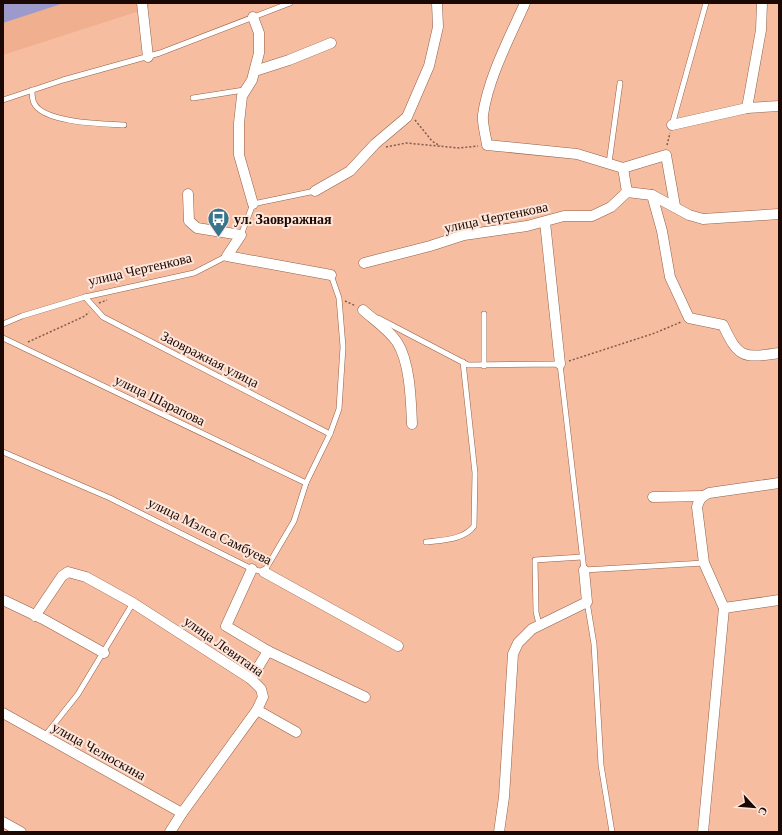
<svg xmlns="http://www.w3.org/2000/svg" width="782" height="835" font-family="Georgia,serif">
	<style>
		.built { fill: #f0b090 }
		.green { fill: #9c99cb }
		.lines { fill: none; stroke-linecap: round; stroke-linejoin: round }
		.lane-casing { stroke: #936046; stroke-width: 6 }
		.street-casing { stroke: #936046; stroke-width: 11 }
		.path { stroke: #7f5b4b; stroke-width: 1.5; stroke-dasharray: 2 2; stroke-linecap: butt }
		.lane { stroke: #fff; stroke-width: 5 }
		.street { stroke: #fff; stroke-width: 10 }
		.labels { text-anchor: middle; stroke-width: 4; stroke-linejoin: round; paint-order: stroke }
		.street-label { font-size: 14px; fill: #1b0802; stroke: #ffe6db }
		.poi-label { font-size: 14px; font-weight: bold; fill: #1b0802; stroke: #ffe6db; text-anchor: start }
	</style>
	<rect width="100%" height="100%" fill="#f7bda1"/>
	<polygon class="built" points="3,3 149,3 149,8 3,55"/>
	<polygon class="green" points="3,3 64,3 3,23"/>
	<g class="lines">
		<defs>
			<g id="lane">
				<path d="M32 90C32 94 32 99 34 103 43 123 104 124 124 125"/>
				<polyline points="193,98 244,90"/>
				<polyline points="3,100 63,80 160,53 290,3"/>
				<polyline points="672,125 706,3"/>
				<polyline points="609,163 620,83"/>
				<polyline points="241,235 253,204 315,191"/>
				<polyline points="85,297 103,317 330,434"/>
				<polyline points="484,314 484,366"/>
				<polyline points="378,318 468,365 560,364 584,570 704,563"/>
				<polyline points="3,324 22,316 85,297 194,273 227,256"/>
				<polyline points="3,338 306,483"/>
				<polyline points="3,452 110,498 252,569 264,572 294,521 306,483 330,434 339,409 343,347 339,298 331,275"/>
				<path d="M426 542C442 540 464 540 474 526L475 473 463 362"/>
				<polyline points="587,602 594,644 601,765 612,832"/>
				<polyline points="539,624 536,612 535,560 582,557"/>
				<polyline points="44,737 78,694 133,603"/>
			</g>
			<g id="street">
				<polyline points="142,3 148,57"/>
				<path d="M525 3C510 37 488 78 483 115 482 124 486 136 487 145L577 154 623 168"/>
				<polyline points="255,71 289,60 331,43"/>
				<polyline points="747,108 761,30 762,3"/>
				<polyline points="672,125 747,108 779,106"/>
				<polyline points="315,191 350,171 375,144 407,117 429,66 438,27 437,3"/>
				<polyline points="627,192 652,195 689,215 703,219 779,214"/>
				<polyline points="627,192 623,168 666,155 675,206"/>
				<polyline points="188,194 189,221 197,228 241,235 227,256 331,275"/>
				<path d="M652 195 662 231 670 277 689 318 723 325C739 359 743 358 779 353"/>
				<polyline points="253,204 239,155 239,123 242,96 252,80 259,53 259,33 253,17"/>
				<polyline points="545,222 560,364"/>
				<polyline points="364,263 430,246 464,235 527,226 564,216 592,216 611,207 627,192"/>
				<path d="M363 310C374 320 389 330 397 342 410 362 411 400 412 424"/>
				<polyline points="653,497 703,496"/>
				<polyline points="252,569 226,626 268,651 365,697"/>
				<polyline points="264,572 398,646"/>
				<polyline points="3,600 43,619 104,653"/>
				<path d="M724 608 704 563 697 507C699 499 702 496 709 493L779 483"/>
				<polyline points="35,616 62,576 68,572 86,577 133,603 251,679 261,689 263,697 257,710 182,813 170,832"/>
				<polyline points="251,679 268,651"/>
				<polyline points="257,710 296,732"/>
				<polyline points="3,713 182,813"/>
				<polyline points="3,822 21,832"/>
				<polyline points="499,832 504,797 513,654 518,643 532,629 587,602 584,570"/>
				<polyline points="703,832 724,608 779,600"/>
			</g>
		</defs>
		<use href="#lane" class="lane-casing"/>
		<use href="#street" class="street-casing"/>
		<g class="path">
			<polyline points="415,120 432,141 440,146"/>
			<polyline points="667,145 670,133"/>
			<polyline points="386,147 406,143 459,148 478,146"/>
			<polyline points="345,301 356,306"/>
			<polyline points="99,303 107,300"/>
			<polyline points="28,342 85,316 89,312"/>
			<polyline points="569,361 655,333 681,322"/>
		</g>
		<use href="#lane" class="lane"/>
		<use href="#street" class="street"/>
	</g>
	<defs>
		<symbol id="bus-pin" viewBox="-11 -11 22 30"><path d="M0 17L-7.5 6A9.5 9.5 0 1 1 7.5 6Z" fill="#38748b" stroke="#ffe6db"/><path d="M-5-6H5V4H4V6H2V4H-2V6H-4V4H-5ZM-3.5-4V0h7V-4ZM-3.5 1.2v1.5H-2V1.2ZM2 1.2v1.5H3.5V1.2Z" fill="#fff"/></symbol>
	</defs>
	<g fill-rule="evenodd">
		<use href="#bus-pin" x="206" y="206" width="25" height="34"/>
	</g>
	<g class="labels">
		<g class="street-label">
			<text transform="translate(496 217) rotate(-12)" y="5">улица Чертенкова</text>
			<text transform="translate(140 269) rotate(-13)" y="5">улица Чертенкова</text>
			<text transform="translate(210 359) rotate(27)" y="5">Заовражная улица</text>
			<text transform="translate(160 400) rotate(26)" y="5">улица Шарапова</text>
			<text transform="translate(210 531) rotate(26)" y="5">улица Мэлса Самбуева</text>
			<text transform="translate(224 646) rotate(35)" y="5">улица Левитана</text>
			<text transform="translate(99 751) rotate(29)" y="5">улица Челюскина</text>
		</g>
		<g class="poi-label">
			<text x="234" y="224">ул. Заовражная</text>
		</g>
	</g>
	<rect width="782" height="835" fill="none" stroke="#1b0802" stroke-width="8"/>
	<g transform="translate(754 807) rotate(116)" stroke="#ffe6db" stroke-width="3" paint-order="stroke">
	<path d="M0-3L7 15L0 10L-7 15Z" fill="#1b0802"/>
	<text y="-6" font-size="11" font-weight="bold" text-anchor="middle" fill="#1b0802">С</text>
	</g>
</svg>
